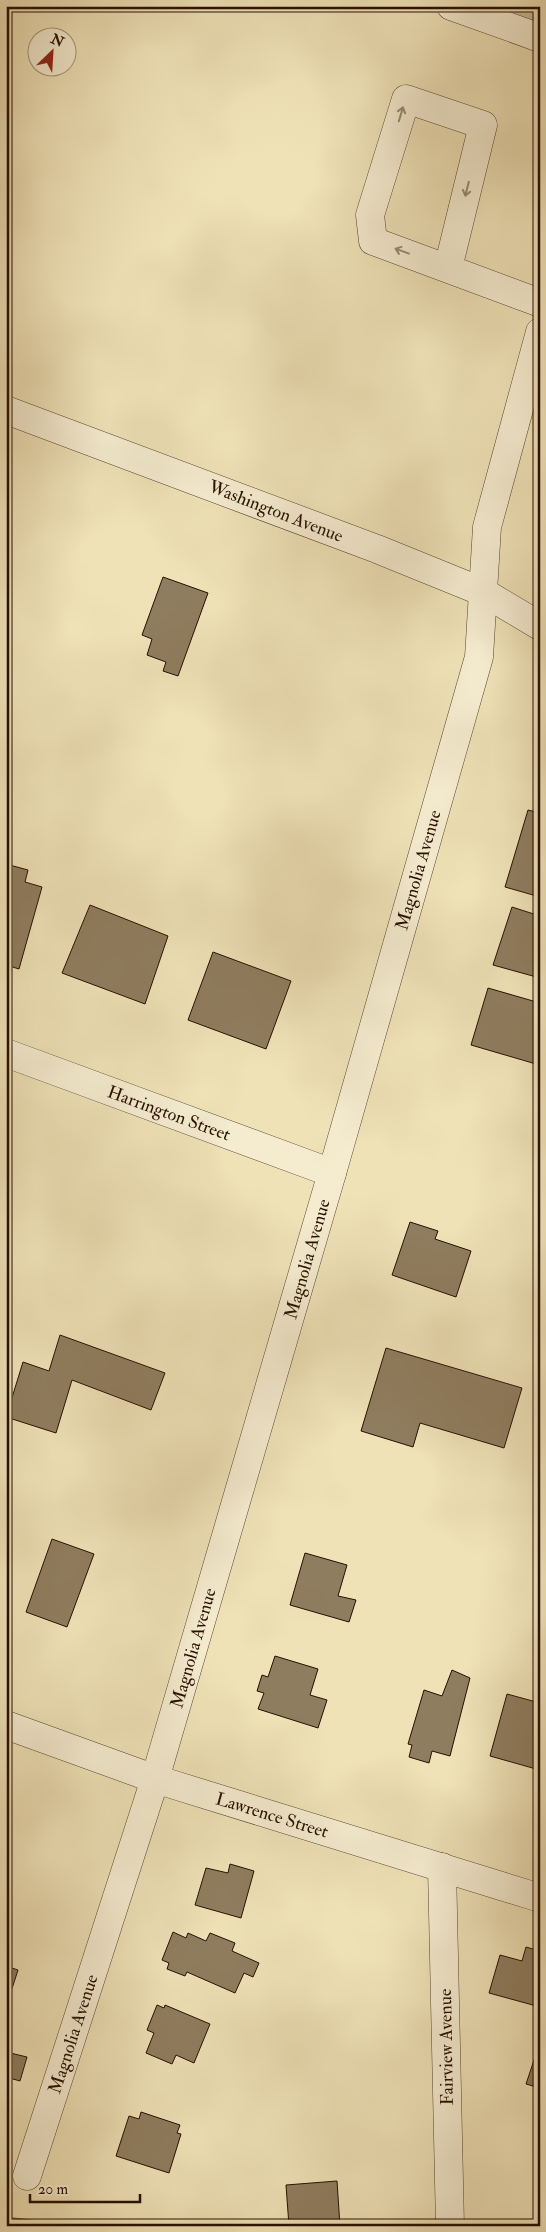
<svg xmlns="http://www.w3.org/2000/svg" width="546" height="2232" font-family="'IM FELL Double Pica',serif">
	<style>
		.green { fill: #cdbe98; stroke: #7a664c }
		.water { fill: #ab9a79; stroke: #766249 }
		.building { fill: #8f7d5f; stroke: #260f00 }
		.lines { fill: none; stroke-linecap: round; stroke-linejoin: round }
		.minor-casing { stroke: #58442e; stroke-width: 29 }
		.minor { stroke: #f5ecd0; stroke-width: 28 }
		.oneway { stroke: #988972 }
		.labels { text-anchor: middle; stroke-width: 4; stroke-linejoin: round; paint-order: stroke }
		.street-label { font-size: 18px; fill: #260f00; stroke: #f5ecd0 }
	</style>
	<rect width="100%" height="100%" fill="#efe2b7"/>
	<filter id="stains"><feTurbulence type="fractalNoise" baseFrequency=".004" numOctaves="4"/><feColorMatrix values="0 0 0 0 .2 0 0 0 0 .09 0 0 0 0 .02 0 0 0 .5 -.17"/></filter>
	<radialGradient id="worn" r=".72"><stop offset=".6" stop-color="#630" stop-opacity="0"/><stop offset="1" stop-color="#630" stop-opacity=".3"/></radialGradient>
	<polygon class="green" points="451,6 540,6 540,38"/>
	<polygon class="water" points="6,2217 80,2226 6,2226"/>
	<g class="building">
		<polygon points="163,577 208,593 178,676 163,671 166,662 147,655 152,639 142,635"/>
		<polygon points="528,810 540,813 540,897 505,887"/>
		<polygon points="6,864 28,870 25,882 42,887 19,969 6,965"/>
		<polygon points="90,905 168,936 145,1004 62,973"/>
		<polygon points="512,907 540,916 540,978 493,965"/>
		<polygon points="213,952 291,981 266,1049 188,1020"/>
		<polygon points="488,988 540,1003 540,1052 536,1064 471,1045"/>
		<polygon points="410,1222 438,1231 435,1239 471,1251 456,1297 392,1275"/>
		<polygon points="60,1335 165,1373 151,1410 72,1380 56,1433 6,1417 23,1362 49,1371"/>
		<polygon points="386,1348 522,1388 504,1448 420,1423 413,1447 361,1431"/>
		<polygon points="52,1539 94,1554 67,1627 26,1612"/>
		<polygon points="305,1553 347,1565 338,1596 356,1600 349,1622 290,1605"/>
		<polygon points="275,1656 318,1669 310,1695 327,1700 318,1728 258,1709 264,1693 257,1691 262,1675 268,1677"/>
		<polygon points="452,1670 470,1678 450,1756 432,1751 429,1763 409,1757 412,1745 408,1744 424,1690 442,1696"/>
		<polygon points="507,1694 540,1703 540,1756 536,1769 490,1756"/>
		<polygon points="230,1864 254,1871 241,1918 195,1905 206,1868 228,1873"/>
		<polygon points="173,1932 186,1938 188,1933 206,1941 210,1933 235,1943 232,1951 259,1963 253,1977 244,1973 235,1993 187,1972 185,1976 167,1969 169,1963 162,1960"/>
		<polygon points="526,1947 540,1951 540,2007 489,1993 500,1955 522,1961"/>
		<polygon points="6,1956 11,1958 9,1967 18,1970 8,2001"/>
		<polygon points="157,2005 164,2008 165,2005 210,2024 194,2063 176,2055 172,2064 146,2053 154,2033 147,2030"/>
		<polygon points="540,2042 540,2088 526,2084"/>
		<polygon points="6,2052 27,2057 20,2081 6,2077"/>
		<polygon points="141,2112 180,2125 177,2133 181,2134 169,2173 116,2156 129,2116 139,2119"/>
		<polygon points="337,2181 340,2226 289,2226 286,2185"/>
	</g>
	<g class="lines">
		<defs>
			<g id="minor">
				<polyline points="451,6 540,38"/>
				<polyline points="448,268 483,125 406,99 370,215 373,241 540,303"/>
				<polyline points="6,410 377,549 483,592 540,626"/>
				<polyline points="6,1053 332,1173"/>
				<polyline points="6,1725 155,1779 540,1898"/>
				<polyline points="442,1867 450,2226"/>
				<polyline points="27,2176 155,1779 332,1173 479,657 487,527 540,332"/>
			</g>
		</defs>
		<use href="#minor" class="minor-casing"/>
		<use href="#minor" class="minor"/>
	</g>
	<defs><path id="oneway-shaft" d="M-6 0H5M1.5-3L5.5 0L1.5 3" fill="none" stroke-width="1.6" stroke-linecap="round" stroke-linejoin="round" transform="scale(1.25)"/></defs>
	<g class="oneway">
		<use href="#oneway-shaft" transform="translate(401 114) rotate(-73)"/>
		<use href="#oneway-shaft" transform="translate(467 189) rotate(104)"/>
		<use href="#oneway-shaft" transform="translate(402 251) rotate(-160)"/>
	</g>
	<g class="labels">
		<g class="street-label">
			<text transform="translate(276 511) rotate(21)" y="6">Washington Avenue</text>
			<text transform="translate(418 870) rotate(-74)" y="6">Magnolia Avenue</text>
			<text transform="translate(169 1113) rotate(20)" y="6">Harrington Street</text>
			<text transform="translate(307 1259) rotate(-74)" y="6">Magnolia Avenue</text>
			<text transform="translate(193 1648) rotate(-74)" y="6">Magnolia Avenue</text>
			<text transform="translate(272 1815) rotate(17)" y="6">Lawrence Street</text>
			<text transform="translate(73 2034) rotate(-72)" y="6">Magnolia Avenue</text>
			<text transform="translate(446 2047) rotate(-91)" y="6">Fairview Avenue</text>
		</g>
	</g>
	<rect width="546" height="2232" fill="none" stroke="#efe2b7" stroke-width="25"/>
	<rect x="8" y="8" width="531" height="2217" fill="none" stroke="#260f00" stroke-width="2.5"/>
	<rect x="12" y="12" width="521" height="2207" fill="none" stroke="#260f00"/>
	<g transform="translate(52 52) rotate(25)"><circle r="24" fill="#f5ecd0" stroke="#a2947d"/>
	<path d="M0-4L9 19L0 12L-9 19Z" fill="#8f2418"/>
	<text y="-8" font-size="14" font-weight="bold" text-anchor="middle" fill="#260f00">N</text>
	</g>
	<path d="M30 2194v8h110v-8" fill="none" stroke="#260f00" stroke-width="2.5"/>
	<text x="38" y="2194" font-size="15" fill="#260f00" stroke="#f5ecd0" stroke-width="4" paint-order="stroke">20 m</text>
	<rect width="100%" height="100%" filter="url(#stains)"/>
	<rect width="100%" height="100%" fill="url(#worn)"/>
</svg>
